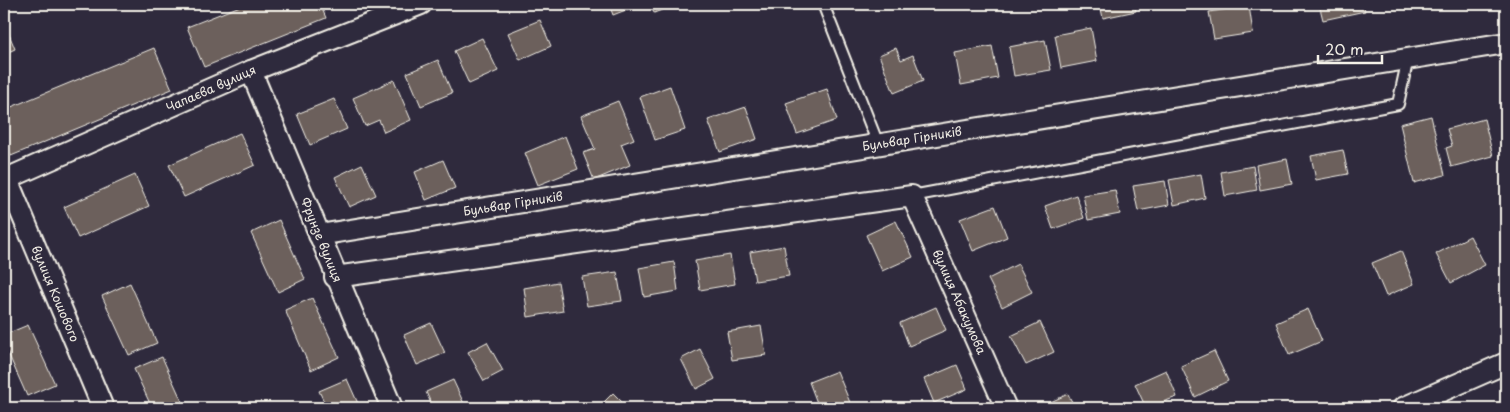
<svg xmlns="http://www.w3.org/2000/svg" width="1510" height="412" font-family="'Playpen Sans',sans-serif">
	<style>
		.building { fill: #6c605b; stroke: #f4f1e8 }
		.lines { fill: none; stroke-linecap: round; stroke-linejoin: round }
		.service-casing { stroke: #f4f1e8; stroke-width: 14 }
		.minor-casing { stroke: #f4f1e8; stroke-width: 24 }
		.service { stroke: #2f2a3d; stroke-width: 10 }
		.minor { stroke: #2f2a3d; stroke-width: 20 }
		.labels { text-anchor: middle; stroke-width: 4.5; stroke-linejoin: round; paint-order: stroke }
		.street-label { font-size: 12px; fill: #f4f1e8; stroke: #2f2a3d }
	</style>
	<rect width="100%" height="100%" fill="#2f2a3d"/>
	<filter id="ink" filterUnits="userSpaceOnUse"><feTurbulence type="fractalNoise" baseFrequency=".02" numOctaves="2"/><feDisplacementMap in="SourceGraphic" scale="10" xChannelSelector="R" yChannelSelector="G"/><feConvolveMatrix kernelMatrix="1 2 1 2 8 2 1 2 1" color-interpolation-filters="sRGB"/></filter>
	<g filter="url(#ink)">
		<g class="building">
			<polygon points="245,4 320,4 326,18 204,67 187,27"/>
			<polygon points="609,4 641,4 613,15"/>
			<polygon points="650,4 677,4 654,13"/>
			<polygon points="1100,4 1134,4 1136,11 1103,18"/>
			<polygon points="1319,4 1363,4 1365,11 1323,20"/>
			<polygon points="1249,6 1253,33 1214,39 1209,12"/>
			<polygon points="540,20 551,46 520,60 508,33"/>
			<polygon points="4,22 15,49 4,54"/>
			<polygon points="1091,28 1097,61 1061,68 1055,35"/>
			<polygon points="482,38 498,71 469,84 454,51"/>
			<polygon points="1045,40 1051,70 1014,76 1009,47"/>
			<polygon points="992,46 998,78 961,85 955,53"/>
			<polygon points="154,48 172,89 11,156 4,137 4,110"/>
			<polygon points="896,48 901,60 913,55 923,81 894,93 879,55"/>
			<polygon points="438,60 452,93 421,106 407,73"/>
			<polygon points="394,80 411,120 384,132 379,120 365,126 353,98"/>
			<polygon points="670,86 685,130 655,140 640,97"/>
			<polygon points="827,89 837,120 797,134 786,103"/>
			<polygon points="334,99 347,129 310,145 297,114"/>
			<polygon points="618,101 634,139 621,144 630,165 594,180 583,153 595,149 581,116"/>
			<polygon points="746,107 757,139 720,152 708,120"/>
			<polygon points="1431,116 1445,175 1414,183 1400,124"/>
			<polygon points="1484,119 1493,156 1451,167 1446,148 1452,146 1447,129"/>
			<polygon points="240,133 255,165 184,197 169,165"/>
			<polygon points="565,136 578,169 538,185 525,153"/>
			<polygon points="1343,150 1348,174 1316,180 1311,156"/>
			<polygon points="1287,159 1292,184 1260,190 1256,165"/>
			<polygon points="443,160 455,188 426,200 415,172"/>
			<polygon points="362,164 376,195 349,207 335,177"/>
			<polygon points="1253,166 1257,190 1225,196 1221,172"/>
			<polygon points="1201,174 1205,198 1174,205 1169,180"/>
			<polygon points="135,175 149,206 78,238 64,207"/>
			<polygon points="1165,181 1169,205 1138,211 1133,186"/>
			<polygon points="1115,190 1120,214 1088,220 1083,195"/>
			<polygon points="1076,195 1084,218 1053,229 1045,206"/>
			<polygon points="995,206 1007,237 973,251 960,219"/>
			<polygon points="279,220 305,279 278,292 251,233"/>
			<polygon points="896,221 913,257 882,271 866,235"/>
			<polygon points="1470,236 1485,265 1451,283 1436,254"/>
			<polygon points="784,246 789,276 755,281 750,252"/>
			<polygon points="1401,251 1414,284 1386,296 1372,263"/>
			<polygon points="730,255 735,284 700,290 695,261"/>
			<polygon points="674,262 678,291 644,297 639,268"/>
			<polygon points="1018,264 1032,292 1002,307 988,279"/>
			<polygon points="617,272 622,301 587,306 582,277"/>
			<polygon points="558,282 563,311 528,317 524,288"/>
			<polygon points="130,283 157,343 129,355 102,296"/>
			<polygon points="312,298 339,357 311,370 285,310"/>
			<polygon points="936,307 946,330 909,346 900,323"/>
			<polygon points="1308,309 1322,341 1289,355 1276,323"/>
			<polygon points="1040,322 1054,352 1026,365 1011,336"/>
			<polygon points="431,323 445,353 417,365 404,335"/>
			<polygon points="28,325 55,384 27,396 4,344 4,335"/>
			<polygon points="761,326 766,355 732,360 727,332"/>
			<polygon points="487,342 503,371 484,381 468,352"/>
			<polygon points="700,349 715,379 696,389 681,359"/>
			<polygon points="1214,351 1228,381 1195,397 1181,366"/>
			<polygon points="162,357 185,408 152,408 134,369"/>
			<polygon points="957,365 967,389 934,403 924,379"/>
			<polygon points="1166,370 1177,397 1146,408 1135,384"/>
			<polygon points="837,371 851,405 843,408 819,408 809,382"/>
			<polygon points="347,379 360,408 327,408 319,391"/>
			<polygon points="453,380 466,408 433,408 426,392"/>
			<polygon points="613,393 628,408 598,408"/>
			<polygon points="1068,394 1075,408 1043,408 1042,406"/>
		</g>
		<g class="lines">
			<defs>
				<g id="service">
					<polyline points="823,4 878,144"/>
					<polyline points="912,196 1398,104 1408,58"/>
				</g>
				<g id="minor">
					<polyline points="251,71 392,408"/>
					<polyline points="7,179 103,408"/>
					<polyline points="4,180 251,71 421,4"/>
					<polyline points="319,235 1506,43"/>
					<polyline points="335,277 912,196 1006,408"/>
					<polyline points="1403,408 1506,363"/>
				</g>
			</defs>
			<use href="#service" class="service-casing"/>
			<use href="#minor" class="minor-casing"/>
			<use href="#service" class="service"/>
			<use href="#minor" class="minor"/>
		</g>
	</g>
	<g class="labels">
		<g class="street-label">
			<text transform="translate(211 89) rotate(-24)" y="4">Чапаєва вулиця</text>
			<text transform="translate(912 139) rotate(-9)" y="4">Бульвар Гірників</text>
			<text transform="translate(513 204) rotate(-9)" y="4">Бульвар Гірників</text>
			<text transform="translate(321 240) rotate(68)" y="4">Фрунзе вулиця</text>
			<text transform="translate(55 294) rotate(67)" y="4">вулиця Кошового</text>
			<text transform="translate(959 302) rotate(66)" y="4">вулиця Абакумова</text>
		</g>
	</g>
	<rect width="1510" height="412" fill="none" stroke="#2f2a3d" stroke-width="20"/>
	<rect x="10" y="10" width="1490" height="392" fill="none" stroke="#f4f1e8" stroke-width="2" filter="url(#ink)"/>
	<path d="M1318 55v8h64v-8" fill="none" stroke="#f4f1e8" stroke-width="2.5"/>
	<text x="1325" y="55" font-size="15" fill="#f4f1e8" stroke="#2f2a3d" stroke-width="4" paint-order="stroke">20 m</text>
</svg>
